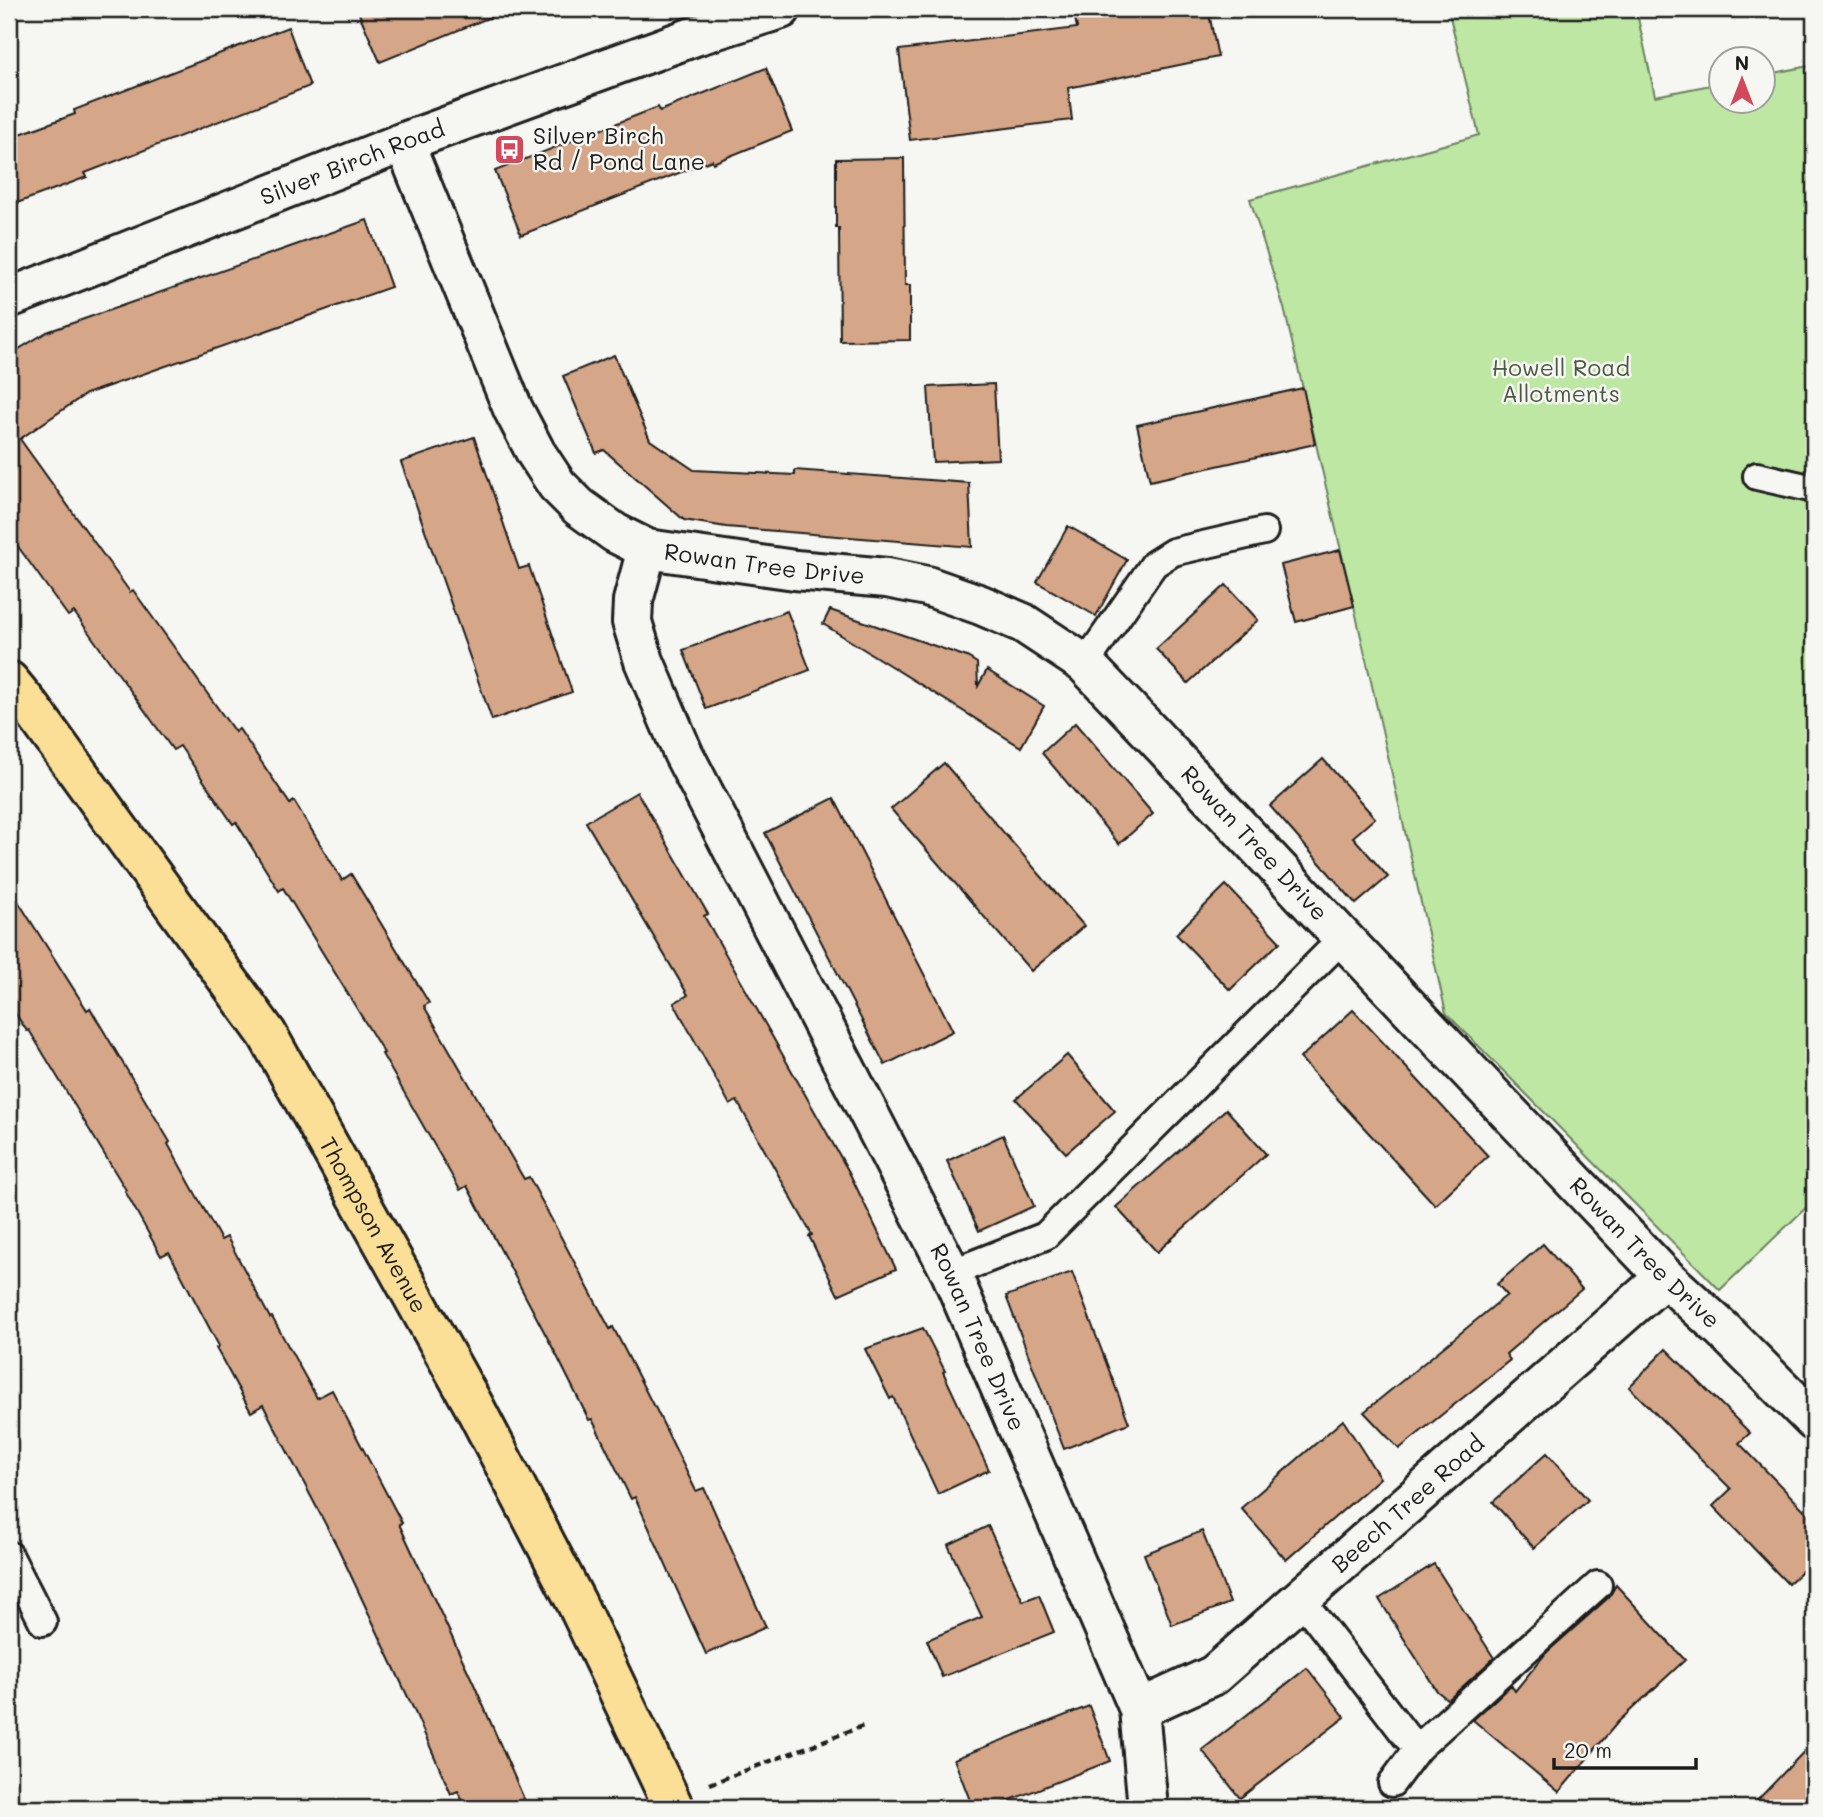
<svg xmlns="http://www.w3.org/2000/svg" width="1823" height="1817" font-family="Mali,sans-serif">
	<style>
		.green { fill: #bde7a3; stroke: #6c8260; stroke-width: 2 }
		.building { fill: #d5a687; stroke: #1c1c1c; stroke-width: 2 }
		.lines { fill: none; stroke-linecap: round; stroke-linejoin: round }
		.lane-casing { stroke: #1c1c1c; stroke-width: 32 }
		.street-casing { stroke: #1c1c1c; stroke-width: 44 }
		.highway-casing { stroke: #1c1c1c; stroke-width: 44 }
		.path { stroke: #1c1c1c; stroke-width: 4.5; stroke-dasharray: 7 5; stroke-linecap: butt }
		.lane { stroke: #f6f6f2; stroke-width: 26 }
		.street { stroke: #f6f6f2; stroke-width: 38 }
		.highway { stroke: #fbdf96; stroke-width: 38 }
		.labels { text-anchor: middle; stroke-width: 5; stroke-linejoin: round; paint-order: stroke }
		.poi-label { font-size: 23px; fill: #1c1c1c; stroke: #f6f6f2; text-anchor: start }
		.street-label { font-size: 23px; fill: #1c1c1c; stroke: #f6f6f2 }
		.park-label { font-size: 23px; fill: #4c5944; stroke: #f6f6f2 }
	</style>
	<rect width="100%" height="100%" fill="#f6f6f2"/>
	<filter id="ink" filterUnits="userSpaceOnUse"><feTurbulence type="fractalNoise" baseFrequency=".0143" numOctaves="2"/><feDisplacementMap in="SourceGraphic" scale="14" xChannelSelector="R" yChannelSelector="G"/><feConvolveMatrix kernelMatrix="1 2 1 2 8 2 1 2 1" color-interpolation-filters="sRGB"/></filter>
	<g filter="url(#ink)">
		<polygon class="green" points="1448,9 1636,9 1655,96 1721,83 1722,102 1764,102 1764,75 1814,65 1814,1200 1720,1290 1446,1013 1354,606 1284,308 1250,199 1479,135"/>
		<g class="building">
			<polygon points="357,9 507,9 508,10 380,62"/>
			<polygon points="1117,9 1208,9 1218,57 1068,88 1072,120 910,140 899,50 1077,28 1075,18"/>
			<polygon points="288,27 310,86 85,173 87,177 9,206 9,138 75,114 74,110"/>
			<polygon points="766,68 792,131 713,163 712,160 521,235 495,171 658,107 660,111"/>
			<polygon points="904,158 905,285 910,285 910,340 840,341 839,228 836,228 836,159"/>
			<polygon points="367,220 391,287 86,394 20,439 130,592 133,590 235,732 239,729 290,804 294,801 342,880 351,874 429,1003 424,1006 524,1179 529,1177 610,1329 613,1327 654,1407 655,1407 696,1491 704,1488 766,1627 706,1654 635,1497 631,1499 592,1419 589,1420 557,1356 467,1186 460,1190 382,1054 384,1053 283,888 279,891 236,822 233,824 180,746 173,750 74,612 68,616 9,534 9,355 47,332"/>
			<polygon points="614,355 650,440 694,470 795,475 795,470 969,483 972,547 726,527 684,520 604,450 596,453 563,376"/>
			<polygon points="994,384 998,459 933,462 928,387"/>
			<polygon points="1303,388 1315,444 1150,481 1137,425"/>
			<polygon points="474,437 519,569 529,566 572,692 492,720 401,462"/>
			<polygon points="1068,526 1127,560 1096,616 1037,582"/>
			<polygon points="1340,550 1354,606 1296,622 1281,565"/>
			<polygon points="1226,585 1258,620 1188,683 1156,649"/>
			<polygon points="830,610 967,657 977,663 978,686 987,670 1044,706 1021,747 823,624"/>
			<polygon points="787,611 810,670 706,709 683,650"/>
			<polygon points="1075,723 1153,814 1119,844 1042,753"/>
			<polygon points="1323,759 1375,818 1353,837 1388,877 1356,904 1270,806"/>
			<polygon points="944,763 1084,926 1031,971 891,809"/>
			<polygon points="637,792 708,914 704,916 849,1172 896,1269 838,1295 809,1236 812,1235 737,1101 730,1105 674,1003 688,995 586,822"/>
			<polygon points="834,798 953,1031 885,1065 765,833"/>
			<polygon points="1226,885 1280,942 1230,990 1176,934"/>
			<polygon points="9,887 87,1010 90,1008 170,1142 168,1144 221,1240 227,1237 270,1318 272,1317 317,1398 332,1390 402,1523 399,1524 473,1682 528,1808 466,1808 458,1791 451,1794 414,1710 338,1548 263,1405 251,1412 216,1348 219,1346 169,1252 161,1256 125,1191 126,1190 29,1030 27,1031 9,1004"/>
			<polygon points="1353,1010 1488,1156 1435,1205 1300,1058"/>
			<polygon points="1067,1055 1115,1111 1066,1153 1016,1099"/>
			<polygon points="1226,1109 1266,1154 1157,1252 1116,1207"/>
			<polygon points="1003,1135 1034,1206 979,1231 947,1161"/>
			<polygon points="1543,1244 1582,1289 1506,1354 1510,1360 1399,1449 1364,1412 1507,1295 1497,1284"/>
			<polygon points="1072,1272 1129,1423 1064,1449 1006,1296"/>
			<polygon points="923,1328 945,1371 943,1372 989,1470 938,1494 893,1397 890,1399 865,1349"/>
			<polygon points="1666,1349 1750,1433 1739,1443 1814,1520 1814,1560 1788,1584 1713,1506 1731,1489 1629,1387"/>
			<polygon points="1343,1420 1380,1478 1286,1560 1241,1508"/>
			<polygon points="1547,1453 1588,1500 1534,1548 1493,1502"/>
			<polygon points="988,1526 1023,1601 1039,1595 1054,1632 942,1677 927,1640 982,1617 948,1545"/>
			<polygon points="1202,1531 1230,1603 1172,1625 1144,1554"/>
			<polygon points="1434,1564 1494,1658 1448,1700 1437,1691 1379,1599"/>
			<polygon points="1616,1585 1685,1660 1618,1722 1559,1792 1473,1720 1511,1685 1515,1691 1546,1653 1609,1597"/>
			<polygon points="1307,1668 1345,1717 1240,1798 1202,1750"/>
			<polygon points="1089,1706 1110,1761 990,1808 973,1808 954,1759"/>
			<polygon points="1814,1741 1814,1808 1750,1808"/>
		</g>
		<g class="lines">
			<defs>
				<g id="lane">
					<polyline points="1757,476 1814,489"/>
					<polyline points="1085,664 1154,564 1173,552 1264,531"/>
					<polyline points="951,1273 1045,1236 1343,938"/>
					<polyline points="9,1555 43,1622"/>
					<polyline points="1301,1599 1406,1736 1418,1748 1598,1585"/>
					<polyline points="1392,1783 1418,1748"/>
				</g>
				<g id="street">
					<path id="s1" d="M404 142 513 409 536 453 557 485 579 507 615 533 647 549 795 570 887 578 927 586 981 605 1023 623 1085 664 1153 735 1343 938 1665 1277 1723 1330 1814 1421"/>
					<path id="s2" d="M9 298 404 142 698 35 781 9"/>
					<path id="s3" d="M647 549 633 601 632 622 644 661 683 753 951 1273 1139 1709 1148 1808"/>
					<path id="s4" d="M1139 1709 1214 1675 1665 1277"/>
				</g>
				<g id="highway">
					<path id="s5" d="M9 681 32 709 267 1034 474 1406 576 1602 674 1808"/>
				</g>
			</defs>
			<use href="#lane" class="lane-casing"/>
			<use href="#street" class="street-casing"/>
			<use href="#highway" class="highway-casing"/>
			<polyline class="path" points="710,1784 863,1726"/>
			<use href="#lane" class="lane"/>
			<use href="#street" class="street"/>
			<use href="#highway" class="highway"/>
		</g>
	</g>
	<defs>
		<symbol id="bus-square" viewBox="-11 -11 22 22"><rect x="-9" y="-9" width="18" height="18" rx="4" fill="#d1495b" stroke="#f6f6f2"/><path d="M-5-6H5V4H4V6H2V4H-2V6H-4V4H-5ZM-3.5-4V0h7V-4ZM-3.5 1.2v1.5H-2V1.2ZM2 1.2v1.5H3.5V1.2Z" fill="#fff"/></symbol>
	</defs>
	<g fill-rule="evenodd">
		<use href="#bus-square" x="492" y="132" width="35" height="35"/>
	</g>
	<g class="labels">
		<g class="poi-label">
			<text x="533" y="144">Silver Birch<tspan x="533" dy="26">Rd / Pond Lane</tspan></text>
		</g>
		<g class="street-label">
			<text dy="8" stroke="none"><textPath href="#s2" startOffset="369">Silver Birch Road</textPath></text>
			<text dy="8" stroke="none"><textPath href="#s1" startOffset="606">Rowan Tree Drive</textPath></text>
			<text dy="8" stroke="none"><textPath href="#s1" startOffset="1194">Rowan Tree Drive</textPath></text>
			<text dy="8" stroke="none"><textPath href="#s5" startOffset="656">Thompson Avenue</textPath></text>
			<text dy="8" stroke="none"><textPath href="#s1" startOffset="1760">Rowan Tree Drive</textPath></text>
			<text dy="8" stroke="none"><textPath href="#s3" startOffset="870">Rowan Tree Drive</textPath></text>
			<text dy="8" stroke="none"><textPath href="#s4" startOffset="341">Beech Tree Road</textPath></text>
		</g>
		<g class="park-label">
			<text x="1561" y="376">Howell Road<tspan x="1561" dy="26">Allotments</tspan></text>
		</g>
	</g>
	<rect width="1823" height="1817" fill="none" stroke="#f6f6f2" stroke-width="35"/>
	<rect x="18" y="18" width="1788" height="1782" fill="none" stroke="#1c1c1c" stroke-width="2.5" filter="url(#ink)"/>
	<g transform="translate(1742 80)"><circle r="33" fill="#f6f6f2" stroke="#9f9f9c" stroke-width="2"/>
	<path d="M0-5L12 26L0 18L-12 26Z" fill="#d1495b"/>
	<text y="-10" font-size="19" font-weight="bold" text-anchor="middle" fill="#1c1c1c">N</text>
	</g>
	<path d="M1554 1758v10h142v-10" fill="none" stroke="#1c1c1c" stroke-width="3.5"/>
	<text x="1564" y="1758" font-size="21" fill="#1c1c1c" stroke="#f6f6f2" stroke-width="5" paint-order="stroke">20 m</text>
</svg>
